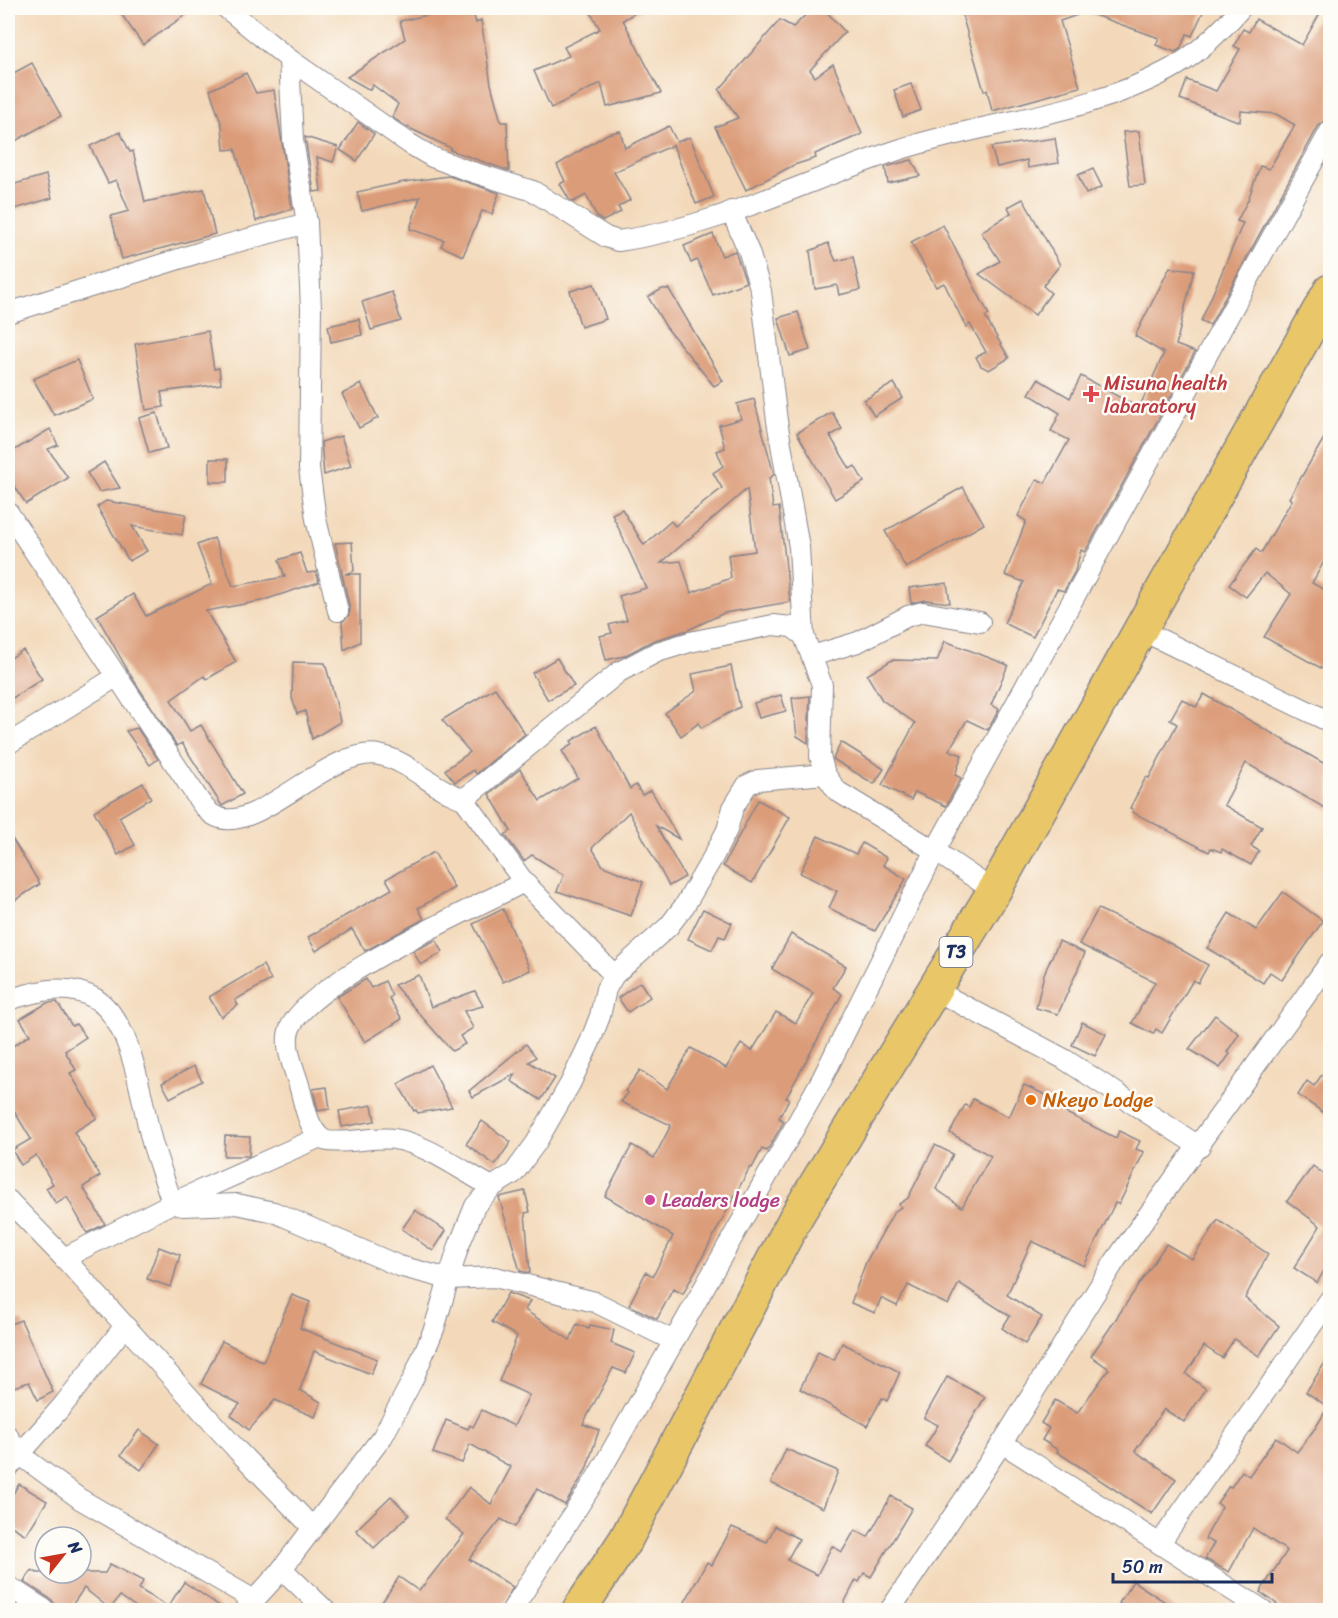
<svg xmlns="http://www.w3.org/2000/svg" width="1338" height="1618" font-family="Sriracha,sans-serif">
<rect width="100%" height="100%" fill="#fdfcf7"/>
<filter id="ink" filterUnits="userSpaceOnUse"><feTurbulence type="fractalNoise" baseFrequency=".0167" numOctaves="2"/><feDisplacementMap in="SourceGraphic" scale="12" xChannelSelector="R" yChannelSelector="G"/><feConvolveMatrix kernelMatrix="1 2 1 2 8 2 1 2 1" color-interpolation-filters="sRGB"/></filter>
<filter id="wash" filterUnits="userSpaceOnUse"><feTurbulence type="fractalNoise" baseFrequency=".008" numOctaves="4" result="noise"/><feDisplacementMap in="SourceGraphic" scale="24" xChannelSelector="R" yChannelSelector="G"/><feGaussianBlur stdDeviation="1.35" result="paint"/><feColorMatrix in="noise" values="0 0 0 0 0 0 0 0 0 0 0 0 0 0 0 0 0 1.4 0 .05"/><feComposite in="paint" operator="in"/></filter>
<g filter="url(#wash)">
<rect width="100%" height="100%" fill="#f3d9ba"/>
<g id="blocks">
<g fill="#db9c79" fill-rule="evenodd">
<polygon points="117,8 195,8 143,45"/>
<polygon points="459,8 472,8 476,23 481,20 491,84 501,122 507,122 509,171 450,150 451,148 407,127 392,117 398,104 373,85 370,90 347,77 405,39 400,21"/>
<polygon points="588,8 643,8 623,20 661,93 607,107 601,83 551,108 534,71 569,56 564,47 600,29"/>
<polygon points="813,8 823,8 845,32 810,70 815,77 833,64 862,134 815,154 816,158 794,165 746,190 715,127 738,118 719,90 780,20 793,27"/>
<polygon points="960,8 1194,8 1203,12 1192,36 1187,34 1180,49 1175,52 1156,45 1159,38 1086,12 1060,21 1080,87 992,111 987,90 984,91"/>
<polygon points="1323,8 1330,8 1330,119 1319,125 1210,325 1201,321 1243,223 1237,221 1248,200 1260,166 1269,169 1295,125 1276,114 1241,111 1240,122 1180,99 1187,80 1216,91 1240,49 1234,46 1243,29 1249,32 1256,19 1302,45"/>
<polygon points="32,63 61,116 8,145 8,76"/>
<polygon points="246,73 256,93 274,90 292,209 256,221 235,149 224,150 222,126 210,90"/>
<polygon points="911,84 921,110 903,117 894,90"/>
<polygon points="358,122 374,134 357,161 340,150"/>
<polygon points="669,126 677,142 690,137 714,197 696,204 673,145 614,172 630,200 618,207 621,212 603,221 597,217 586,195 573,202 569,199 560,184 565,181 557,165 607,134 620,131 625,148"/>
<polygon points="1139,131 1145,185 1130,186 1123,132"/>
<polygon points="120,132 130,152 133,151 145,202 204,189 215,234 122,259 111,216 129,211 116,180 108,183 90,146"/>
<polygon points="305,137 338,147 333,162 317,157 321,191 314,192"/>
<polygon points="1055,138 1059,163 1028,168 1027,160 997,167 991,147"/>
<polygon points="912,160 920,176 888,183 885,167"/>
<polygon points="1093,169 1102,187 1086,194 1078,175"/>
<polygon points="46,175 52,198 8,211 8,186"/>
<polygon points="449,176 499,193 492,214 482,211 463,256 441,246 444,240 410,229 420,197 362,211 357,192 404,182"/>
<polygon points="1023,199 1060,265 1043,286 1051,293 1035,315 979,274 1000,261 981,232 1011,213 1008,207"/>
<polygon points="943,225 989,315 985,317 1009,358 989,370 981,366 976,357 986,352 970,324 966,327 944,283 936,287 911,242"/>
<polygon points="713,234 722,256 735,251 746,282 713,295 697,260 691,263 684,246"/>
<polygon points="828,243 836,261 853,257 860,290 839,295 837,285 815,289 810,251"/>
<polygon points="1170,267 1176,270 1177,268 1194,270 1176,345 1195,352 1085,552 1081,550 1075,571 1064,591 1057,589 1033,637 1004,623 1024,582 1005,575 1026,521 1018,516 1037,479 1045,483 1069,440 1051,431 1060,413 1029,394 1038,379 1070,398 1081,376 1139,408 1164,353 1135,336"/>
<polygon points="594,284 606,319 581,327 570,291"/>
<polygon points="662,289 669,289 723,381 714,386 666,327 648,297"/>
<polygon points="392,292 401,321 371,330 362,302"/>
<polygon points="798,312 810,350 790,356 778,318"/>
<polygon points="359,319 362,335 331,342 328,326"/>
<polygon points="208,331 214,369 219,368 221,384 161,392 164,407 146,410 135,344"/>
<polygon points="77,360 93,399 54,415 33,379"/>
<polygon points="894,383 903,398 874,416 864,400"/>
<polygon points="361,384 378,418 359,428 342,394"/>
<path d="M754,399L774,475L769,478L773,508L779,507L790,602L724,613L688,630L652,641L624,656L606,660L600,636L612,633L609,625L627,620L619,596L646,588L612,514L622,509L644,545L671,521L675,526L722,488L713,473L723,466L717,451L725,448L719,425L741,419L737,404ZM747,489L755,551L728,555L731,578L691,593L681,561L661,563Z"/>
<polygon points="832,412 842,429 830,436 850,469 855,466 864,482 835,499 797,433"/>
<polygon points="157,413 167,448 149,453 139,418"/>
<polygon points="1330,428 1330,551 1312,583 1330,593 1330,673 1264,637 1291,594 1265,573 1246,597 1229,585 1256,549 1261,553 1292,500 1289,498"/>
<polygon points="50,429 58,445 48,449 68,478 26,504 8,476 8,454"/>
<polygon points="341,436 351,466 324,475 321,442"/>
<rect x="210" y="459" width="18" height="23"/>
<polygon points="104,462 120,488 99,492 87,473"/>
<polygon points="963,487 984,524 906,568 885,531"/>
<polygon points="106,501 186,514 182,535 132,526 147,551 129,561 97,507"/>
<polygon points="214,538 233,586 285,577 279,560 300,553 307,573 316,572 319,582 261,601 206,611 236,662 207,679 204,676 171,700 190,731 201,725 243,794 222,806 182,743 177,746 131,676 97,616 133,594 146,616 212,584 197,545"/>
<polygon points="352,542 354,571 345,574 360,574 360,642 344,650 342,622 349,615 350,609 335,543"/>
<polygon points="947,583 950,603 925,600 911,603 909,588"/>
<polygon points="945,641 1008,665 991,705 999,709 988,730 967,720 949,750 962,755 955,775 961,778 946,806 915,792 911,800 882,785 915,723 882,700 867,675 892,660 937,661"/>
<polygon points="23,650 42,679 8,701 8,660"/>
<polygon points="557,658 574,686 548,700 532,673"/>
<polygon points="293,662 325,663 336,702 340,722 312,739 305,711 297,714 292,698"/>
<polygon points="731,666 740,707 701,728 699,723 681,736 665,713 696,691 692,674"/>
<polygon points="495,688 525,734 476,774 474,770 455,782 445,770 470,752 442,720"/>
<polygon points="1204,694 1330,767 1330,811 1246,763 1224,805 1262,827 1251,846 1259,851 1251,865 1222,849 1221,852 1211,848 1209,852 1132,812 1133,809 1130,808 1146,777 1149,778 1177,724 1170,720 1182,699 1196,707"/>
<polygon points="781,695 786,711 759,718 754,703"/>
<polygon points="810,696 808,743 797,736 792,698"/>
<polygon points="596,726 630,789 636,785 642,795 651,790 679,839 656,826 685,877 669,886 629,812 592,848 603,866 643,882 631,916 557,891 564,875 532,855 524,861 505,835 511,831 489,794 520,769 540,801 578,778 562,751 573,744 571,741"/>
<polygon points="137,728 158,759 150,765 126,731"/>
<polygon points="841,742 884,769 874,784 833,759"/>
<polygon points="143,783 151,798 119,817 135,845 118,855 94,811"/>
<polygon points="758,800 790,817 752,883 723,866"/>
<polygon points="8,832 40,884 8,905"/>
<polygon points="818,836 856,854 862,843 887,858 883,865 906,879 875,931 829,908 837,891 800,873"/>
<polygon points="434,852 454,888 418,908 424,919 365,951 352,929 316,951 308,937 392,889 386,879"/>
<polygon points="1283,892 1323,921 1282,980 1270,972 1263,983 1207,948 1229,913 1256,930"/>
<polygon points="503,909 530,970 503,982 473,924"/>
<polygon points="703,909 732,923 725,938 719,936 712,950 688,939"/>
<polygon points="1098,909 1157,936 1208,965 1198,983 1193,980 1162,1033 1156,1029 1153,1034 1132,1023 1155,982 1079,944"/>
<polygon points="791,934 846,966 833,988 842,994 786,1098 789,1099 779,1118 784,1121 767,1151 762,1149 752,1168 750,1167 683,1294 673,1289 657,1319 629,1305 646,1272 653,1276 673,1236 605,1196 632,1145 654,1158 671,1125 621,1102 628,1093 625,1091 640,1070 667,1089 691,1048 726,1068 741,1044 752,1051 776,1012 796,1023 813,993 772,969"/>
<polygon points="436,940 443,952 421,965 413,951"/>
<polygon points="1059,941 1085,953 1058,1014 1036,1008 1044,974"/>
<polygon points="263,965 271,980 235,1000 238,1005 221,1017 209,997"/>
<polygon points="419,975 431,1007 475,991 483,1006 464,1011 473,1028 460,1036 465,1044 452,1051 394,985"/>
<polygon points="366,979 371,988 385,981 392,996 389,998 402,1019 365,1042 337,997"/>
<polygon points="640,982 650,997 628,1012 618,998"/>
<polygon points="57,1002 72,1026 76,1024 86,1037 65,1051 76,1070 70,1073 97,1118 74,1132 100,1176 83,1187 105,1224 87,1233 67,1197 56,1204 46,1188 53,1184 36,1155 21,1165 12,1150 31,1139 8,1101 8,1049 30,1035 20,1019 47,1003"/>
<polygon points="1215,1015 1239,1034 1227,1052 1230,1054 1220,1068 1189,1049"/>
<polygon points="1082,1022 1106,1034 1095,1056 1072,1045"/>
<polygon points="526,1044 536,1057 529,1062 555,1078 541,1100 511,1081 515,1074 473,1097 469,1091"/>
<polygon points="1330,1063 1330,1117 1298,1095 1307,1081 1314,1086"/>
<polygon points="430,1065 452,1107 418,1113 416,1110 414,1111 398,1084"/>
<polygon points="194,1066 202,1081 170,1098 162,1083"/>
<polygon points="1024,1085 1061,1102 1058,1109 1116,1138 1119,1131 1140,1141 1136,1149 1144,1152 1119,1204 1115,1203 1084,1266 1032,1241 1007,1295 1042,1317 1025,1344 1002,1328 1010,1316 959,1283 948,1305 908,1285 897,1306 881,1298 875,1313 851,1303 866,1262 894,1212 901,1207 899,1204 908,1198 935,1145 953,1154 936,1189 962,1207 991,1156 950,1133 965,1105 969,1107 973,1099 1009,1117"/>
<polygon points="327,1087 330,1109 318,1111 313,1089"/>
<polygon points="372,1105 375,1121 342,1127 339,1111"/>
<polygon points="482,1121 511,1142 495,1165 466,1144"/>
<polygon points="225,1136 250,1137 249,1156 224,1156"/>
<polygon points="1313,1166 1330,1179 1330,1260 1317,1283 1294,1268 1320,1226 1287,1201"/>
<polygon points="525,1191 530,1212 525,1213 530,1273 520,1271 499,1197"/>
<polygon points="415,1210 446,1231 433,1251 402,1229"/>
<polygon points="1218,1220 1268,1254 1245,1298 1279,1326 1259,1356 1234,1339 1222,1358 1204,1346 1186,1374 1206,1389 1184,1422 1164,1409 1135,1451 1176,1479 1152,1514 1057,1452 1058,1450 1042,1440 1049,1428 1041,1423 1055,1400 1077,1413 1109,1369 1091,1356 1166,1244 1192,1259"/>
<polygon points="159,1247 180,1255 171,1287 147,1279"/>
<polygon points="508,1293 530,1301 525,1310 570,1340 577,1324 589,1329 590,1325 614,1330 611,1343 635,1353 626,1373 613,1368 583,1424 599,1430 586,1470 565,1505 537,1489 515,1527 501,1519 469,1559 513,1587 500,1611 376,1611 399,1577 419,1591 464,1534 445,1519 469,1487 491,1504 511,1467 470,1444 462,1463 433,1453 446,1420 468,1429 470,1425 473,1427 482,1410 514,1426 529,1395 499,1381 517,1336 492,1322"/>
<polygon points="292,1295 310,1302 300,1328 377,1359 371,1374 314,1351 300,1390 321,1402 315,1417 275,1400 249,1430 231,1415 240,1404 201,1384 222,1341 263,1362"/>
<polygon points="21,1320 53,1392 38,1400 29,1382 8,1389 8,1325"/>
<polygon points="842,1343 900,1372 887,1401 882,1398 867,1426 800,1389 818,1352 834,1360"/>
<polygon points="1330,1355 1330,1611 1287,1611 1260,1592 1287,1551 1253,1528 1229,1572 1205,1559 1214,1543 1205,1539 1222,1507 1217,1503 1229,1486 1231,1487 1242,1471 1249,1476 1276,1437 1297,1452 1316,1427 1328,1407 1306,1392"/>
<polygon points="947,1377 985,1397 948,1461 925,1446 938,1425 924,1418"/>
<polygon points="139,1430 159,1444 141,1470 121,1455"/>
<polygon points="786,1449 838,1471 823,1508 771,1483"/>
<polygon points="19,1484 47,1501 26,1535 8,1524 8,1502"/>
<polygon points="391,1496 409,1515 374,1548 356,1530"/>
<polygon points="891,1496 912,1508 871,1577 864,1573 859,1582 856,1580 840,1611 680,1611 707,1562 712,1565 732,1527 767,1542 775,1526 799,1539 787,1560 817,1575 832,1546 842,1552 855,1530 868,1537"/>
<polygon points="110,1564 143,1581 139,1589 168,1607 184,1582 227,1611 142,1611 120,1596 110,1609 84,1588 68,1611 58,1611 52,1600 24,1582 32,1570 37,1573 105,1573"/>
<polygon points="1133,1581 1179,1611 1130,1611 1119,1603"/>
</g>
</g>
</g>
<g filter="url(#ink)">
<use href="#blocks" fill-opacity="0" stroke="#87848c" stroke-width="1.5"/>
<g fill="none" stroke-linecap="round" stroke-linejoin="round">
<defs>
<g id="street">
<path d="M226,8L289,59L410,144L432,157L466,170L533,191L606,237L618,241C714,228 804,181 895,151C985,121 1085,116 1169,70C1197,55 1221,31 1241,8"/>
<polyline points="289,59 293,140 307,223 311,308 309,468 316,519 338,611"/>
<polyline points="731,211 749,252 761,291 777,421 799,547 804,636"/>
<polyline points="8,313 204,251 307,223"/>
<path d="M8,512L189,785C197,796 205,814 220,818C260,831 331,746 379,755C410,761 434,790 464,799L619,672L657,652L690,642L773,625L792,627L804,636L822,685L820,756L825,774L837,791L935,851L994,891"/>
<polyline points="1141,630 1330,722"/>
<polyline points="812,656 858,642 908,616 923,612 980,622"/>
<polyline points="8,744 116,677"/>
<polyline points="464,799 524,882 614,975"/>
<polyline points="933,989 1064,1059 1200,1147"/>
<path d="M8,1000C37,991 68,982 96,999C134,1024 141,1102 152,1142C158,1163 166,1183 172,1203L320,1137"/>
<path d="M492,1187C464,1172 425,1143 394,1139C377,1136 332,1146 322,1139C307,1127 304,1102 299,1085C294,1068 283,1045 290,1028C311,980 473,909 524,882"/>
<polyline points="8,1200 64,1258 238,1451 313,1528"/>
<polyline points="64,1258 172,1203 183,1206 237,1204 274,1212 399,1266 449,1279 495,1277 595,1302 674,1341"/>
<polyline points="8,1436 19,1454 80,1499 254,1600"/>
<polyline points="1002,1443 1263,1610"/>
<polyline points="8,1468 64,1404 124,1327"/>
<polyline points="1160,1543 1330,1299"/>
<polyline points="282,1569 325,1610"/>
<polyline points="8,1586 45,1610"/>
<polyline points="245,1610 278,1574 383,1436 413,1379 434,1329 458,1248 475,1206 492,1187 514,1173 536,1143 570,1084 590,1042 600,1016 606,989 614,975 669,926 685,905 713,857 727,830 733,808 747,785 758,780 825,774"/>
<polyline points="512,1610 597,1477 822,1079 935,851 1330,131"/>
<polyline points="890,1610 1002,1443 1115,1261 1330,962"/>
</g>
<polyline id="highway" points="579,1610 626,1539 796,1217 994,891 1330,291"/>
</defs>
<use href="#street" stroke="#87848c" stroke-width="22"/>
<use href="#highway" stroke="#87848c" stroke-width="36"/>
<use href="#street" stroke="#fff" stroke-width="20"/>
<use href="#highway" stroke="#e9c769" stroke-width="33"/>
</g>
</g>
<path fill="#e0444e" stroke="#fdfcf7" stroke-width="2" d="M1088 385h6v6h6v6h-6v6h-6v-6h-6v-6h6z"/>
<circle fill="#e8710a" stroke="#fdfcf7" stroke-width="2" cx="1031" cy="1100" r="6"/>
<circle fill="#d1479c" stroke="#fdfcf7" stroke-width="2" cx="650" cy="1200" r="6"/>
<g text-anchor="middle" stroke-width="5" stroke-linejoin="round" paint-order="stroke">
<rect fill="#fdfcf7" stroke="#5f6c8c" stroke-width="1.5" x="939.5" y="937" width="33" height="30" rx="4.5"/>
<g font-size="18" font-weight="bold" fill="#1b2f5e">
<text x="956" y="958">T3</text>
</g>
<g font-size="20" fill="#be3a42" stroke="#fdfcf7" text-anchor="start">
<text x="1104" y="390">Misuna health<tspan x="1104" dy="23">labaratory</tspan></text>
</g>
<g font-size="20" fill="#c56008" stroke="#fdfcf7" text-anchor="start">
<text x="1043" y="1107">Nkeyo Lodge</text>
</g>
<g font-size="20" fill="#b23c85" stroke="#fdfcf7" text-anchor="start">
<text x="662" y="1207">Leaders lodge</text>
</g>
</g>
<rect width="1338" height="1618" fill="none" stroke="#fdfcf7" stroke-width="30"/>
<g transform="translate(63 1555) rotate(59)"><circle r="28" fill="#fdfcf7" stroke="#a3aaba" stroke-width="1.5"/>
<path d="M0-4.5L10 22L0 15L-10 22Z" fill="#c8321e"/>
<text y="-9" font-size="16" font-weight="bold" text-anchor="middle" fill="#1b2f5e">N</text>
</g>
<path d="M1113 1573v9h159v-9" fill="none" stroke="#1b2f5e" stroke-width="3"/>
<text x="1122" y="1573" font-size="18" fill="#1b2f5e" stroke="#fdfcf7" stroke-width="4.5" paint-order="stroke">50 m</text>
</svg>
